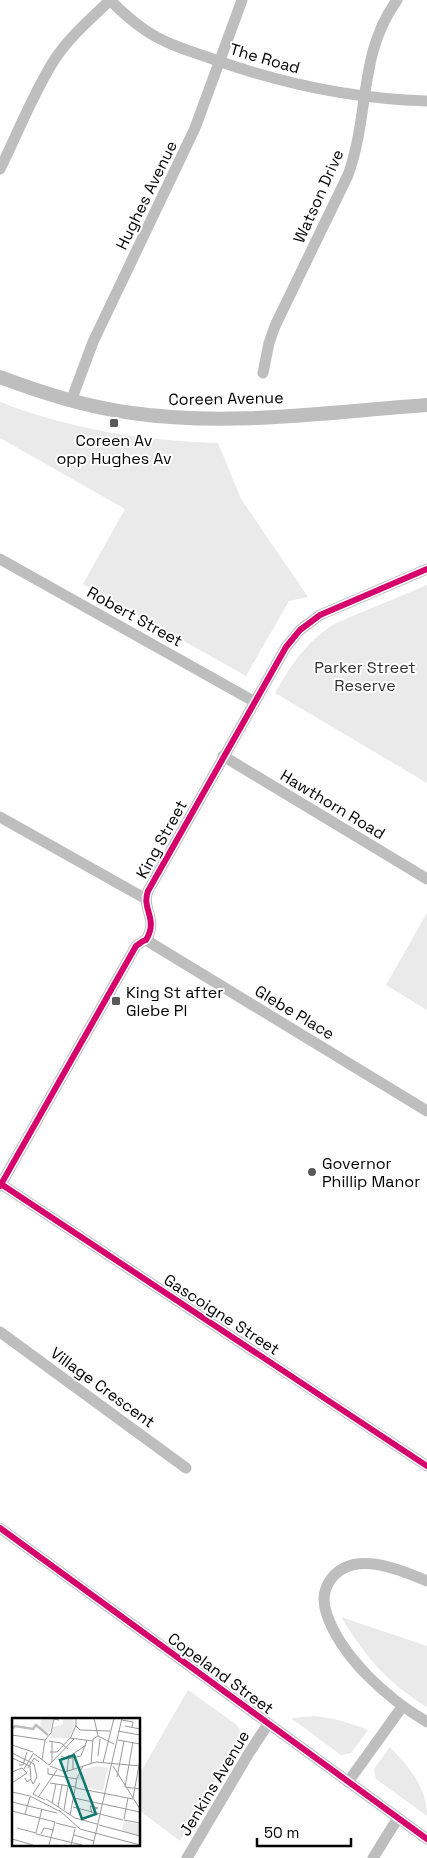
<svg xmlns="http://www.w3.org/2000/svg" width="427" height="1858" font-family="'Space Grotesk',sans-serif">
<rect width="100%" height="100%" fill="#fff"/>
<g fill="#eaeaea">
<path d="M0,402C70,429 143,441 218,443L241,499L308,597L289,601L246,676L83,584L125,509L0,438Z"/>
<path d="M427,585V783L275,693C293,663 305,642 336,623Z"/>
<polygon points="427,913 427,1010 386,985"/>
<path d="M341,1617L427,1646V1707C387,1683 366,1657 341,1617Z"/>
<polygon points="188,1690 237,1725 241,1733 241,1737 180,1841 139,1810 139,1775"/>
<path d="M315,1716C334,1718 351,1723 368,1730L351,1753L341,1755L291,1718Z"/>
<path d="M390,1747C409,1767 427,1788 427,1816L376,1779L374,1769Z"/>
</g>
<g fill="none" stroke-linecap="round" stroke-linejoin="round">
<g stroke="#bebebe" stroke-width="11">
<path d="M110,0C121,11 132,21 145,30C164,43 186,50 207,57C278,83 352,99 427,101"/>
<path d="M0,169C18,133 33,93 55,59C70,36 91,19 110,0"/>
<path d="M263,373L269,343L275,326L348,175C370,114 358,54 397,0"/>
<polyline points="71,401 93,342 195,128 242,0"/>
<polyline points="0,559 255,702"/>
<polyline points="223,756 427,879"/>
<polyline points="0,817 146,899"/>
<polyline points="146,940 427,1111"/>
<polyline points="1,1184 427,1466"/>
<path d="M0,1186L136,946L143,941L146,940C159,918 141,910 148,891L286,647L300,630L320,615L427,569"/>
<polyline points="0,1332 186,1468"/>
<polyline points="0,1528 427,1839"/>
<path d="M427,1581C399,1569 350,1548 329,1582C323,1592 323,1604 327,1615C342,1658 388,1699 427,1722"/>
<polyline points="348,1782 402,1707"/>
<polyline points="187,1858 249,1753 268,1724"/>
<polyline points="373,1858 398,1818"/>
</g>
<path stroke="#bebebe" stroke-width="14" d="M0,377C43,393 86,407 132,413C230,427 329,412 427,405"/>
<defs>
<g id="cycleway">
<polyline points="1,1184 427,1466"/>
<path d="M0,1186L136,946L143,941L146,940C159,918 141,910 148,891L286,647L300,630L320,615L427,569"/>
<polyline points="0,1528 427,1839"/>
</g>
</defs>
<use href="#cycleway" stroke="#fff" stroke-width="9"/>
<use href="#cycleway" stroke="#d6006c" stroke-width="6"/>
</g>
<g fill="#595959" stroke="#fff" stroke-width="2">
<rect x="109" y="418" width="10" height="10" rx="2.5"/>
<rect x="111" y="996" width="10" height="10" rx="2.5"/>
<circle cx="312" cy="1172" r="5"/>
</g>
<g text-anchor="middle" stroke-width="4" stroke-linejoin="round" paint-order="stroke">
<g font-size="16" fill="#000" stroke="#fff">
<text transform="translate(265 58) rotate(16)" y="6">The Road</text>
<text transform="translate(146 195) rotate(-64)" y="6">Hughes Avenue</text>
<text transform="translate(318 196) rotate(-66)" y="6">Watson Drive</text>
<text transform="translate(226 398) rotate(-1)" y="6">Coreen Avenue</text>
<text transform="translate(135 616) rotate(29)" y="6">Robert Street</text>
<text transform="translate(333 804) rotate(31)" y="6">Hawthorn Road</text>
<text transform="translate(161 839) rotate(-61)" y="6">King Street</text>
<text transform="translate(295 1012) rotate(31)" y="6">Glebe Place</text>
<text transform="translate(222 1314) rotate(33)" y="6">Gascoigne Street</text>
<text transform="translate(103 1387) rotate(36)" y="6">Village Crescent</text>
<text transform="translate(221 1673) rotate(36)" y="6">Copeland Street</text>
<text transform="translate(214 1783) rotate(-59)" y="6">Jenkins Avenue</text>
</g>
<g font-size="16" fill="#000" stroke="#fff" text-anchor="start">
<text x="114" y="446" text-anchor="middle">Coreen Av<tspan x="114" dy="18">opp Hughes Av</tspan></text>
<text x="126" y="998">King St after<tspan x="126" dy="18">Glebe Pl</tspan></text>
<text x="322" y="1169">Governor<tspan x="322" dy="18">Phillip Manor</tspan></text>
</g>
<g font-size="16" fill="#2f2f2f" stroke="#fff">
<text x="365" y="673">Parker Street<tspan x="365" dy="18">Reserve</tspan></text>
</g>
</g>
<g transform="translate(12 1718)">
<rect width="128" height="128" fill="#fff"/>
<path d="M29,0H42L37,15L28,9ZM46,0H61L63,6L58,20H38L41,9L51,6V2ZM85,48L96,50L91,73L72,69L73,62L65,61L72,51ZM112,103L127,106V118L110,113Z" fill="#eaeaea"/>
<path fill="none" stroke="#bcbcbc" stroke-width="2.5" d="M0,11L3,8L21,11L24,7L36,17"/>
<path fill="none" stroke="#999" stroke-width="1" d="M64,0V8L68,12L98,13M82,0L86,18M110,2L121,4L120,9M113,8L128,11M106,13L128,17M0,17L33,22L30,42M86,18L102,26M58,20L81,23M33,22L39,15L42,1L47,2M106,22L128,26M37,23L49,25L56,31M121,24L113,69L128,71M0,27L21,34M38,34H45L59,19L64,7M0,35L22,46L25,59L21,66L19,62M21,35L37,47M49,38L55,41L69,38L75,22M86,38L88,21M0,40L18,48L19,61L15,64L13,60M40,44V24M91,45L102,0M79,46L81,21L86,18M7,47H11L15,34M37,47L63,20M38,48L53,54L84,44L128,48M101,48L128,91M16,50L22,40L27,44M36,50V56L65,61M12,51L21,36M61,51V36L74,27M0,54L10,50L15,55L0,65M55,54L57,37M105,59L112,23M28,65L21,76L33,82M38,65L64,69M64,70L121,81M0,74L18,78M18,78L49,94M27,78L45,52M62,80L90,86M121,80L128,42M34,81L63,100L85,106M0,84L45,95M40,85L44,66M91,86L128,94M46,89L50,67M61,89L111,102M47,92L68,111L128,127M52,92L56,68M0,93L43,104M80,95L78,88L86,90L81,92M13,96L18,79M58,97L65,60L71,48M112,101L116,80M112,102L128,105M44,105L64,110M87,107L128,118M5,110L24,115M24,115L30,91M24,116L70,127M29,116L32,110L42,112M62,117L82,123M0,121L21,127M37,127L43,104M59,127L63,111M81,127L110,0"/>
<path fill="#0f766e" fill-opacity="0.15" stroke="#0f766e" stroke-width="2.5" d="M62,37L84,96L70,101L48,42Z"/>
<rect width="128" height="128" fill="none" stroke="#000" stroke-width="2.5"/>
</g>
<path d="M257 1838v8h94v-8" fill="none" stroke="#000000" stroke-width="2.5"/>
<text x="264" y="1838" font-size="15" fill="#000000" stroke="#ffffff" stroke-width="4" paint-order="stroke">50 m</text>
</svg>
